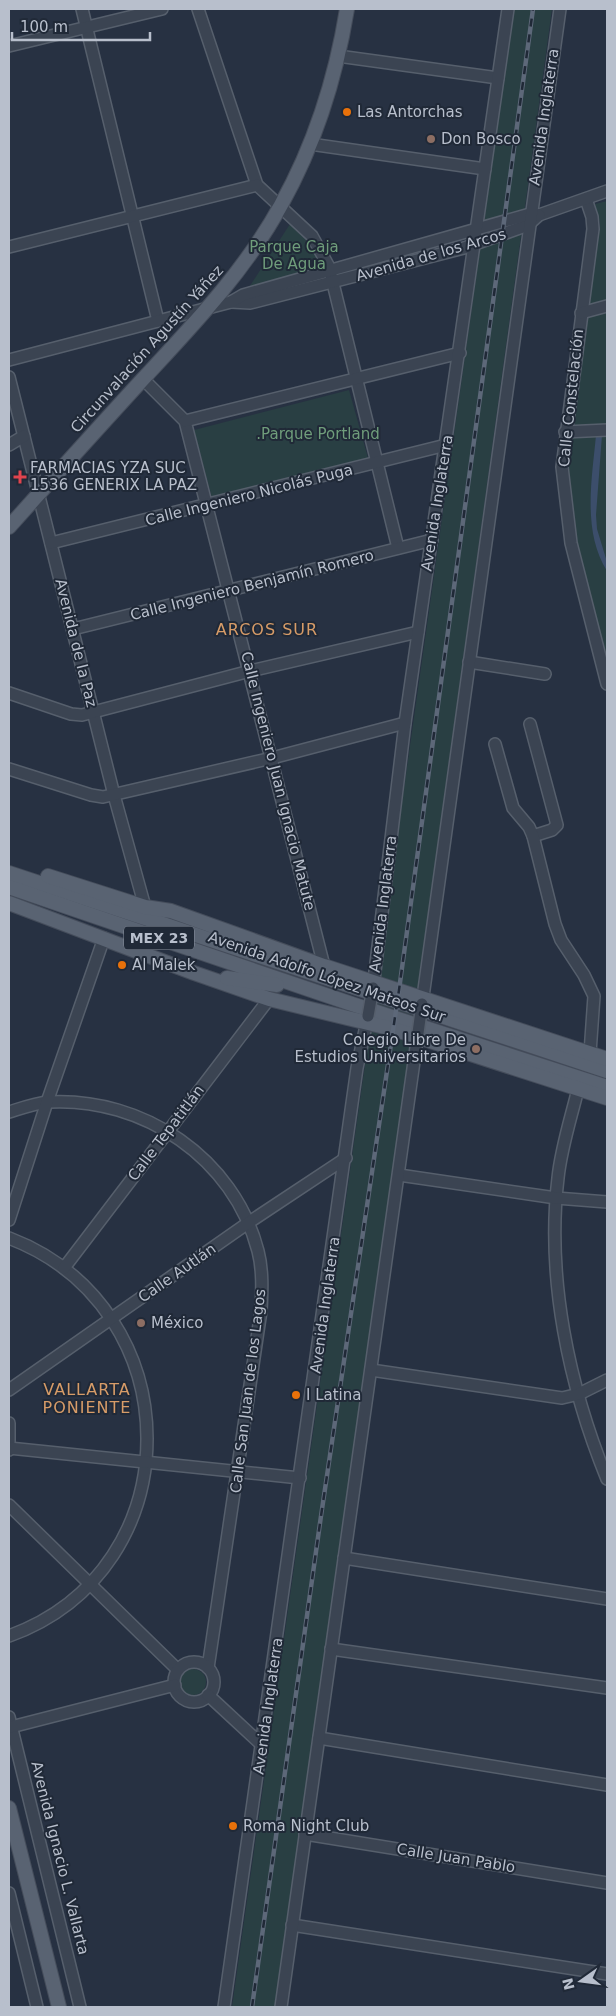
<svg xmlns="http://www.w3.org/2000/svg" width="616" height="2016" font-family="'DejaVu Sans',sans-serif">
<rect width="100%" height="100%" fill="#273142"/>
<g fill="#293f43">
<path d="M514,9H552C461,675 370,1341 275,2007H232Z"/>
<polygon points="607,201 607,661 574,534 567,467 600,223 595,204"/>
<polygon points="290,224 318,252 328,269 246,292"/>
<polygon points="349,390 368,458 212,498 194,430"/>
<circle cx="193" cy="1682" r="13"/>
</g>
<path fill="#3c4e6b" d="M596,435H602L596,515L597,529L607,562V571C582,531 592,479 596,435Z"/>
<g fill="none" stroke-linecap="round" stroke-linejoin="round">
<defs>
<g id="minor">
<polyline points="82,9 158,321"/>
<polyline points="198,9 257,185 312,236 329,267 398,548"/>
<polyline points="9,46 162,9"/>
<polyline points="338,56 498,78"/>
<polyline points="310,144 485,169"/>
<polyline points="586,199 592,217 593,229 562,467 571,543 607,684"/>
<polyline points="9,247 257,185"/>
<polyline points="231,302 250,303 464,248 528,225 539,215 607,191"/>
<polyline points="581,313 607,306"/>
<polyline points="9,360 231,302 243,295 530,214 539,215"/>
<polyline points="9,377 114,795 145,907"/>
<polyline points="143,379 185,421 324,966"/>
<polyline points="185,421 460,353"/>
<polyline points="565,432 607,430"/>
<polyline points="9,445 24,436"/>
<polyline points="51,543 446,445"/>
<polyline points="73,629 432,540"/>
<polyline points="469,662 545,674"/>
<polyline points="9,693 71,714 82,715 250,671 418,632"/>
<polyline points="530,724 557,825 552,830 533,836"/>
<polyline points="495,744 513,808 529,827 533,836 555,924 561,940 584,975 594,996 590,1053"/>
<polyline points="9,769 91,795 103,797 272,758 405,723"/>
<polyline points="373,988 405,723 508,9"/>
<polyline points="422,1004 560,9"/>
<path d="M578,1089C571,1118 561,1148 558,1178C546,1278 569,1386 607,1479"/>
<path d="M9,1112C22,1108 36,1103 49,1102C143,1097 234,1158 258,1251C263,1270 262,1291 261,1311L208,1668"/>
<polyline points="399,1175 556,1198 607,1202"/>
<polyline points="9,1220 47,1102 104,938"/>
<path d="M9,1238C192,1308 194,1569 9,1636"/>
<polyline points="64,1268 269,999"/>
<polyline points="371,1370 562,1398 579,1394 607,1380"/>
<polyline points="9,1390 248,1223 346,1158"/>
<polyline points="9,1423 9,1450"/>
<polyline points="9,1448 300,1478"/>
<polyline points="9,1505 178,1670"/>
<polyline points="344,1558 607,1599"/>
<polyline points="331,1649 607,1688"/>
<circle cx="194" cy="1682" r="20"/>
<polyline points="208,1695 262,1745"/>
<polyline points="9,1717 80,2007"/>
<polyline points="11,1727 175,1685"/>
<polyline points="319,1738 607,1785"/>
<polyline points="305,1834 607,1883"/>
<polyline points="9,1893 37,2007"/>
<polyline points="292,1925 607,1974"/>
<polyline points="224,2007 357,1068 368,1016"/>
<polyline points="281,2007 418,1033"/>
</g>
<g id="major">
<path d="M9,527C53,478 98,428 143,379C194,324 245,271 281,205C315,144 336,77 347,9"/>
<polyline points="9,873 607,1071"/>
<polyline points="48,876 145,907 171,911 324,966 607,1059"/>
<polyline points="9,887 352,1004 607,1087"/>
<polyline points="9,903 194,973 269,999 393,1029 607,1098"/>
<polyline points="227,978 277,985"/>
<polyline points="9,1808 59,2007"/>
</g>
</defs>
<use href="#minor" stroke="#565f6c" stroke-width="14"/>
<use href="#major" stroke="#454d5b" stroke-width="16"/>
<use href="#minor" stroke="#3b4452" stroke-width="11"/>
<use href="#major" stroke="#596372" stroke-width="14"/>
<defs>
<polyline id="rail" points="252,2007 321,1516 399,990 533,9"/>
</defs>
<use href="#rail" stroke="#5d6879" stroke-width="4.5"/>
<use href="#rail" stroke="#202937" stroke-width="2.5" stroke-dasharray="8" stroke-linecap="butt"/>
<defs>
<g id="minor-bridge">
<polyline points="368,1016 373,988"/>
<polyline points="418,1033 422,1004"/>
</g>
</defs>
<use href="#minor-bridge" stroke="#565f6c" stroke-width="14" stroke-linecap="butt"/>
<use href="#minor-bridge" stroke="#3b4452" stroke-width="11"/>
</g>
<g fill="#e8710a" stroke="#202937" stroke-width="2">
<circle cx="347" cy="112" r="5"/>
<circle cx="122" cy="965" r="5"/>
<circle cx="296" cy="1395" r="5"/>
<circle cx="233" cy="1826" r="5"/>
</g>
<g fill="#8d6e63" stroke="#202937" stroke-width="2">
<circle cx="431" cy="139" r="5"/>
<circle cx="476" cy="1049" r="5"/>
<circle cx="141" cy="1323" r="5"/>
</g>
<path fill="#e0444e" stroke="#202937" stroke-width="2" d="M17.5 469.5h5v5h5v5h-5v5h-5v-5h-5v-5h5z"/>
<g text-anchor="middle" stroke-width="4" stroke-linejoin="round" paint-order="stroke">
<rect fill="#202937" stroke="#8a929f" stroke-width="1" x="124" y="926.5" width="70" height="23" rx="4"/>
<g font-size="14" font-weight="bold" fill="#b8bfcc">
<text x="159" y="943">MEX 23</text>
</g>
<g font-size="15" fill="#b8bfcc" stroke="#202937" text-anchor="start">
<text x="357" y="117">Las Antorchas</text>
<text x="441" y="144">Don Bosco</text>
<text x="30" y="473">FARMACIAS YZA SUC<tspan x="30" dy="17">1536 GENERIX LA PAZ</tspan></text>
<text x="132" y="970">Al Malek</text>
<text x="466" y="1045" text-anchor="end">Colegio Libre De<tspan x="466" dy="17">Estudios Universitarios</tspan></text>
<text x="151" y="1328">México</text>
<text x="306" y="1400">I Latina</text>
<text x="243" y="1831">Roma Night Club</text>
</g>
<g font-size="15" fill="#b8bfcc" stroke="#202937">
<text transform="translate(544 117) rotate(-82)" y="5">Avenida Inglaterra</text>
<text transform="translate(431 255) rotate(-16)" y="5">Avenida de los Arcos</text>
<text transform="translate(147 349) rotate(-48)" y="5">Circunvalación Agustín Yáñez</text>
<text transform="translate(571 398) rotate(-84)" y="5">Calle Constelación</text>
<text transform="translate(249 495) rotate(-14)" y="5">Calle Ingeniero Nicolás Puga</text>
<text transform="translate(437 503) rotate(-81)" y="5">Avenida Inglaterra</text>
<text transform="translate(252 585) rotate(-14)" y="5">Calle Ingeniero Benjamín Romero</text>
<text transform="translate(76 643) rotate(76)" y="5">Avenida de la Paz</text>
<text transform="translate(278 781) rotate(76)" y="5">Calle Ingeniero Juan Ignacio Matute</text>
<text transform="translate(383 904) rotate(-83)" y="5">Avenida Inglaterra</text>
<text transform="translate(327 977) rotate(19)" y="5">Avenida Adolfo López Mateos Sur</text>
<text transform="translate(166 1133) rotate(-53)" y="5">Calle Tepatitlán</text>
<text transform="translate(177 1273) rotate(-35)" y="5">Calle Autlán</text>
<text transform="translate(325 1305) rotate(-82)" y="5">Avenida Inglaterra</text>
<text transform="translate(248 1391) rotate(-83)" y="5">Calle San Juan de los Lagos</text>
<text transform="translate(268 1706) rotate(-82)" y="5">Avenida Inglaterra</text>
<text transform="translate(60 1858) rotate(76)" y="5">Avenida Ignacio L. Vallarta</text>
<text transform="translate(456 1858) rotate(9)" y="5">Calle Juan Pablo</text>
</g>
<g font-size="15" fill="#6f9d7b" stroke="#202937">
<text x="294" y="252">Parque Caja<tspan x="294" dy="17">De Agua</tspan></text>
<text x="318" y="439">.Parque Portland</text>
</g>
<g font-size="16" letter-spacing="1" fill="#d79c68" stroke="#202937">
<text x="267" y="635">ARCOS SUR</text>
<text x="87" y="1395">VALLARTA<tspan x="87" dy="18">PONIENTE</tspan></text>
</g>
</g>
<rect width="616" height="2016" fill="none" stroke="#b8bfcc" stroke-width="20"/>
<g transform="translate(581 1981) rotate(256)" stroke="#202937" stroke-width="4" paint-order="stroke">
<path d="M0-4L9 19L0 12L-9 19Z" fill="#b8bfcc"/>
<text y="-8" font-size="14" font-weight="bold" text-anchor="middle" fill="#b8bfcc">N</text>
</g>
<path d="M12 32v8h138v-8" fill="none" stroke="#b8bfcc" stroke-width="2.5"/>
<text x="20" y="32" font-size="15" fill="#b8bfcc" stroke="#202937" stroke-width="4" paint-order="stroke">100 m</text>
</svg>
